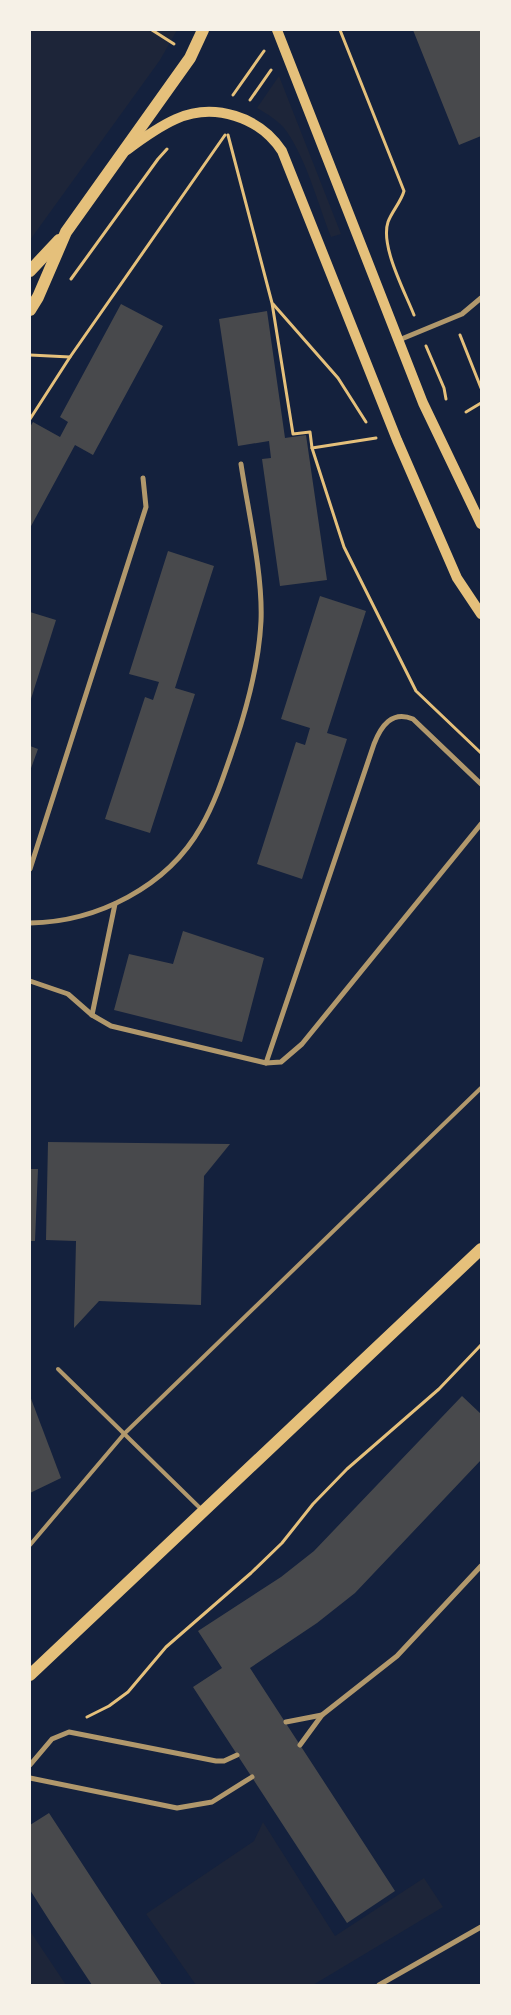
<svg xmlns="http://www.w3.org/2000/svg" width="511" height="2015" font-family="'Noto Sans',sans-serif">
<rect width="100%" height="100%" fill="#14213d"/>
<g fill="#1d2539">
<polygon points="30,30 177,30 160,60 30,240"/>
<path d="M279,76L341,234L331,237C318,204 307,161 287,132C280,121 267,114 257,108Z"/>
<polygon points="263,1822 335,1936 424,1878 443,1907 313,1985 196,1985 146,1914 254,1841"/>
<polygon points="30,1931 66,1985 30,1985"/>
</g>
<g fill="#48494c">
<polygon points="413,30 481,30 481,136 459,145"/>
<polygon points="121,304 163,326 93,455 75,445 30,528 30,427 33,422 60,437 68,422 60,417"/>
<polygon points="267,311 285,438 306,435 327,580 280,586 262,459 271,458 269,441 238,446 219,319"/>
<polygon points="168,551 214,566 175,688 195,694 150,833 105,819 145,697 153,700 159,682 129,674"/>
<polygon points="320,596 366,611 327,733 347,739 302,879 257,864 296,742 305,745 310,728 281,719"/>
<polygon points="30,612 56,620 30,702"/>
<polygon points="30,746 38,749 30,771"/>
<polygon points="183,931 264,958 242,1042 114,1010 129,954 173,964"/>
<polygon points="48,1142 230,1144 204,1176 201,1305 99,1301 74,1328 76,1241 46,1240"/>
<polygon points="30,1169 38,1169 35,1241 30,1241"/>
<polygon points="30,1396 61,1478 30,1493"/>
<polygon points="462,1396 481,1414 481,1460 355,1593 317,1623 250,1668 395,1891 347,1923 193,1687 222,1668 198,1631 281,1577 314,1551"/>
<polygon points="49,1813 100,1891 162,1985 92,1985 51,1923 30,1890 30,1825"/>
</g>
<g fill="none" stroke-linecap="round" stroke-linejoin="round">
<g stroke="#e5c07b" stroke-width="3">
<polyline points="152,30 174,44"/>
<path d="M340,30L404,191C401,202 392,211 388,222C380,246 405,292 414,315"/>
<polyline points="233,95 264,51"/>
<polyline points="250,100 271,70"/>
<polyline points="228,135 272,303 293,434 310,432 312,448 344,547 416,691 481,753"/>
<polyline points="71,279 158,159 167,149"/>
<polyline points="273,304 338,378 366,422"/>
<polyline points="460,335 481,388"/>
<polyline points="426,346 444,388 446,399"/>
<polyline points="30,355 70,357"/>
<polyline points="466,412 481,403"/>
<polyline points="30,419 70,357 225,135"/>
<polyline points="312,448 376,438"/>
<polyline points="87,1717 109,1706 128,1692 166,1647 251,1573 282,1543 313,1504 347,1469 439,1389 481,1345"/>
</g>
<g stroke="#b1986c" stroke-width="4">
<polyline points="58,1369 202,1510"/>
<polyline points="30,1545 124,1434 481,1088"/>
</g>
<g stroke="#b1986c" stroke-width="5">
<polyline points="399,340 462,314 481,298"/>
<polyline points="30,869 146,507 143,478"/>
<path d="M30,923C97,922 167,887 201,827C216,801 225,772 235,743C248,704 259,663 261,621C263,574 248,511 241,464"/>
<polyline points="30,981 68,994 92,1015 111,1026 266,1063 281,1062 302,1044 481,824"/>
<polyline points="92,1015 115,904"/>
<path d="M266,1063L374,744C381,726 392,710 413,719L481,784"/>
<polyline points="286,1722 322,1715"/>
<polyline points="300,1745 322,1715 397,1656 481,1566"/>
<polyline points="30,1765 52,1739 69,1732 216,1761 224,1761 237,1755"/>
<polyline points="30,1778 177,1808 212,1802 252,1777"/>
<polyline points="379,1985 481,1927"/>
</g>
<g stroke="#e5c07b" stroke-width="10">
<polyline points="277,30 423,403 481,524"/>
<path d="M127,150C143,138 158,127 176,119C214,102 260,117 282,151L397,440L457,578L481,614"/>
</g>
<g stroke="#e5c07b" stroke-width="12">
<polyline points="30,271 59,240"/>
<polyline points="30,310 38,297 66,232 190,58 203,30"/>
<polyline points="30,1675 481,1249"/>
</g>
</g>
<rect width="511" height="2015" fill="none" stroke="#f6f1e7" stroke-width="62"/>
</svg>
